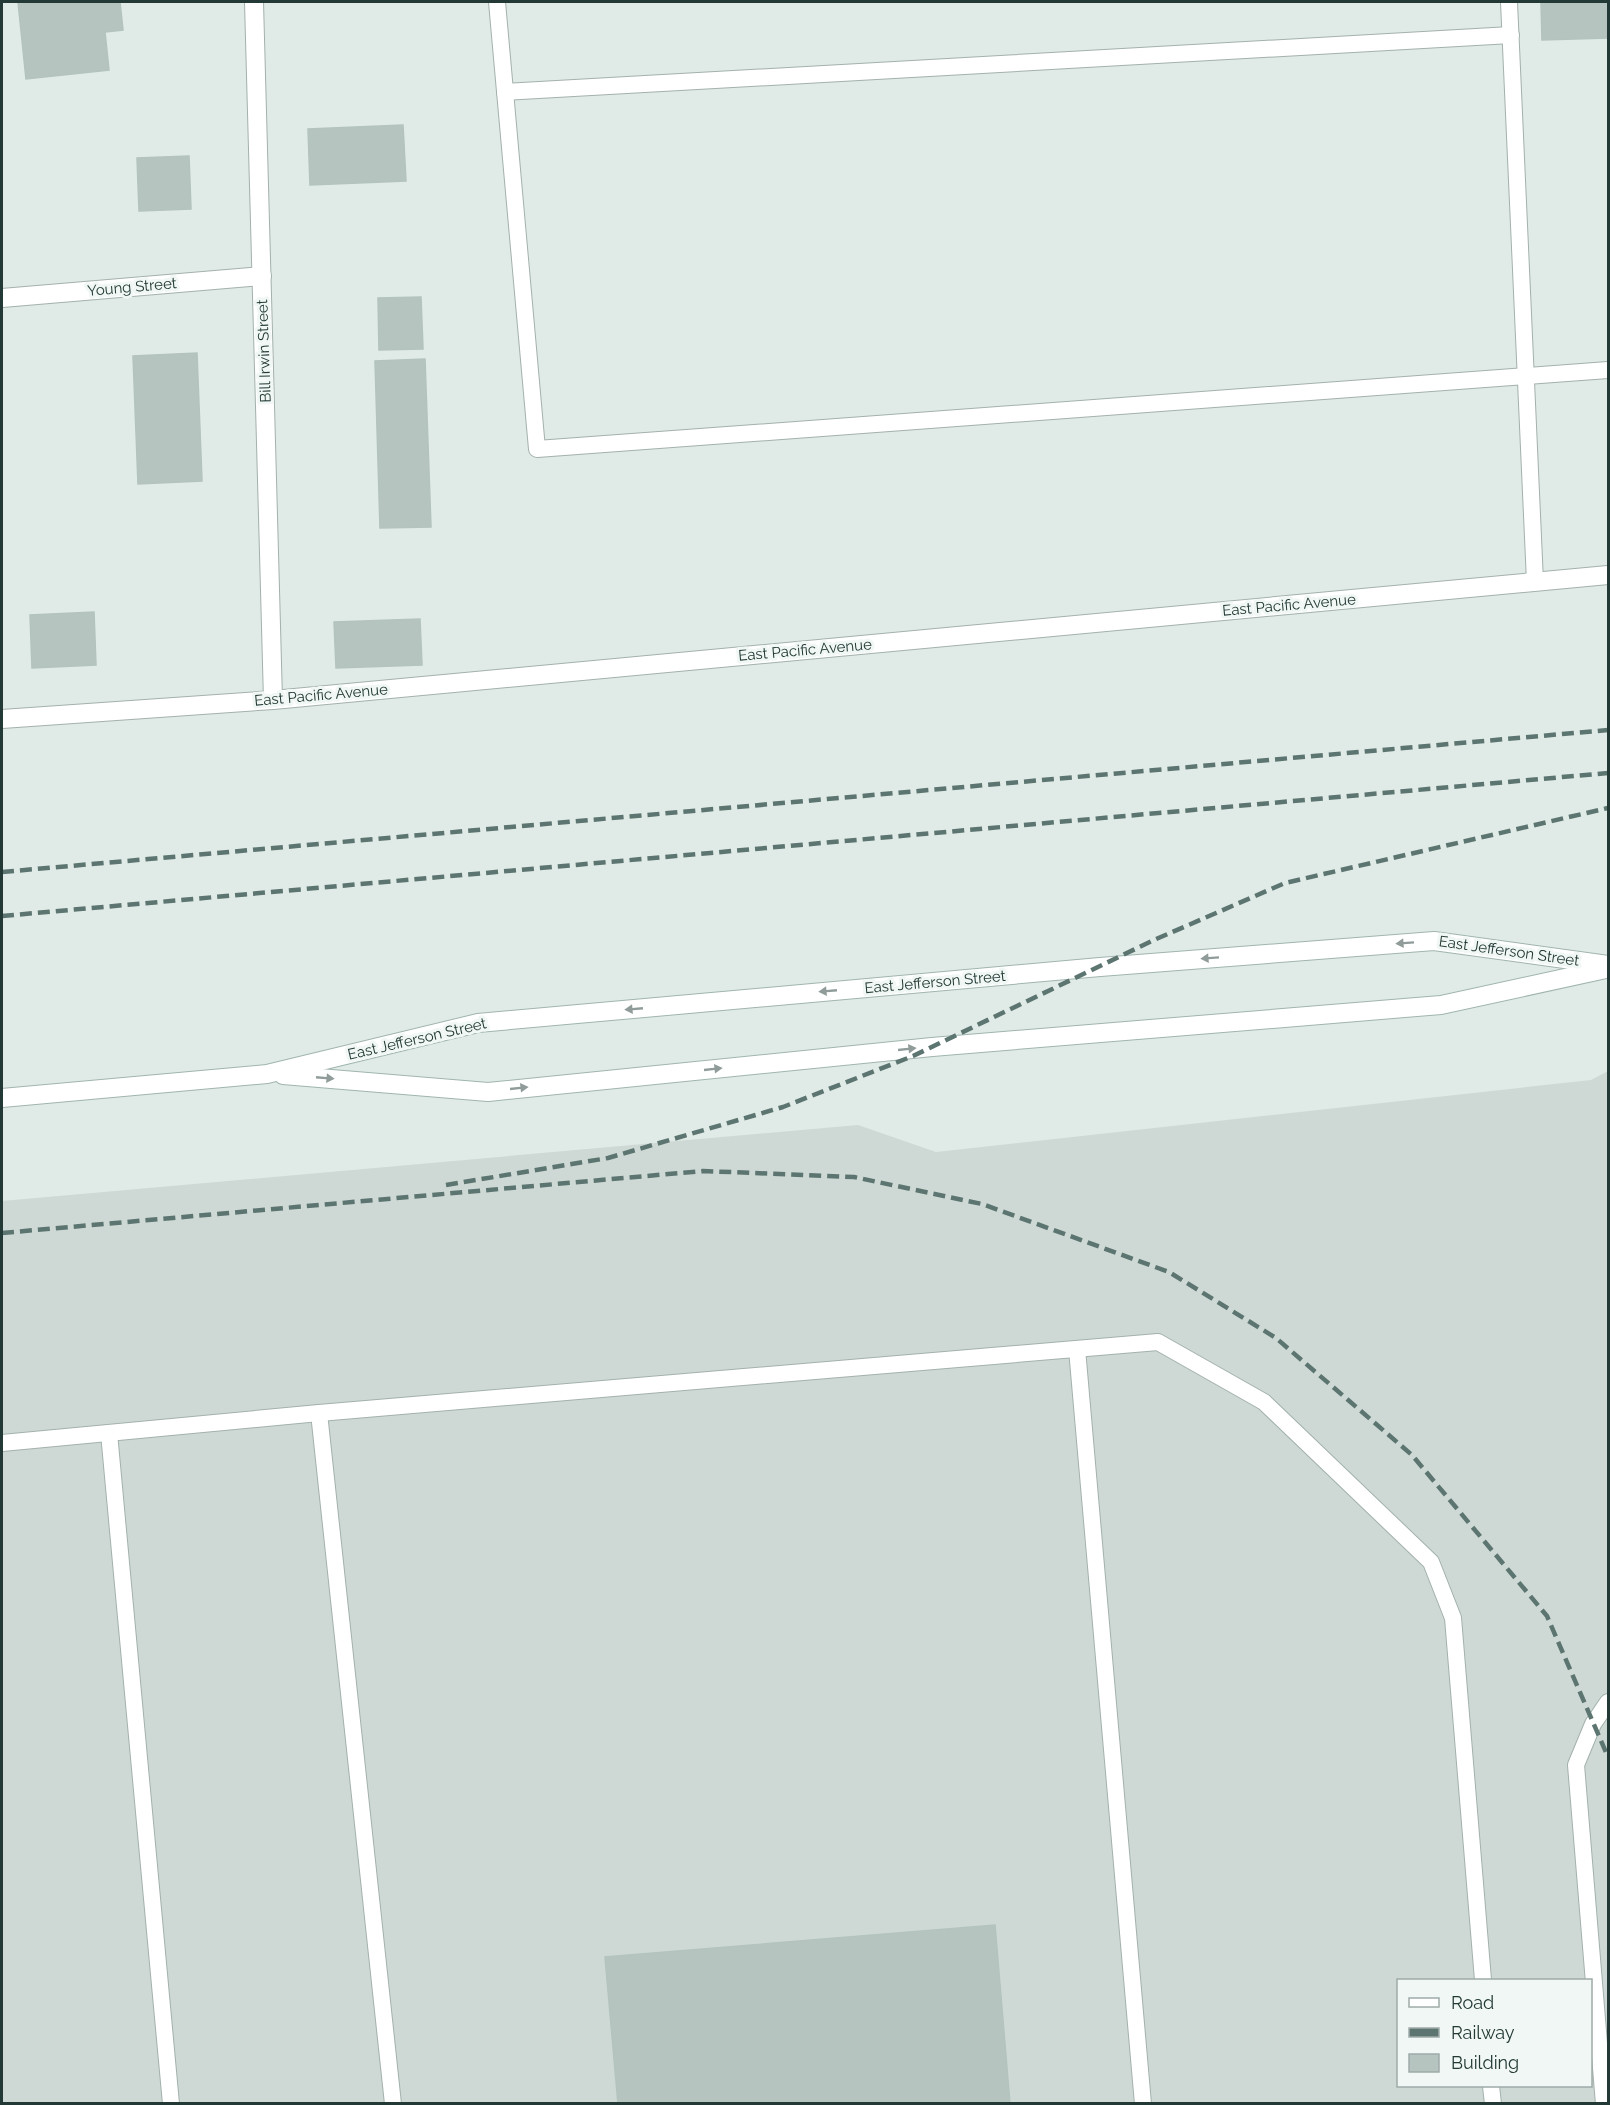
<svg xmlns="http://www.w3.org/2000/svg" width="1610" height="2105" font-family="Raleway,sans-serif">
<rect width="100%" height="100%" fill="#e0eae6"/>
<path fill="#ced9d5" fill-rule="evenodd" d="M1608,1071V2103L2,2104V1201L858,1125L936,1152L1591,1080ZM1398,1980H1590V2086H1398Z"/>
<g fill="#b6c4c0" stroke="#b3c3be" stroke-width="1.5">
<polygon points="18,2 120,2 123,30 105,32 109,70 26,79"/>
<polygon points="1541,2 1608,2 1608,38 1542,40"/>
<polygon points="403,125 406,181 310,185 308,129"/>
<polygon points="189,156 191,209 139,211 137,158"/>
<polygon points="421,297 423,349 379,350 378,298"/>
<polygon points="197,353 202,481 138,484 133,356"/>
<polygon points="425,359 431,527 380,528 375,361"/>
<polygon points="94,612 96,665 32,668 30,615"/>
<polygon points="420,619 422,665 336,668 334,622"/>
<polygon points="995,1925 1010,2104 618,2104 605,1957"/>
</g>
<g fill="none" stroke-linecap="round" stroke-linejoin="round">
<defs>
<g id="lane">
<polyline points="497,2 537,449 1608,370"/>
<polyline points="1509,2 1535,582"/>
<polyline points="505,92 1511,35"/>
<polyline points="1077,1349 1143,2104"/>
<polyline points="319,1413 393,2104"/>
<polyline points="109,1433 171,2104"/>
<polyline points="2,1443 319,1413 1158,1342 1264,1402 1431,1562 1453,1618 1483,1980"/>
<polyline points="1491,2086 1493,2104"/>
<polyline points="1604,2104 1576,1765 1593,1724 1608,1702"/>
</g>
<g id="street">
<polyline points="254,2 273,700"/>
<polyline points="2,298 262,276"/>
<polyline points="2,719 273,700 1608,575"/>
</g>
<g id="secondary">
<polyline points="283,1075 488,1092 932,1047 1441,1005 1606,969"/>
<polyline points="2,1098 267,1074 478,1023 1100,967 1434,941 1608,965"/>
</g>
</defs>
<use href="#lane" stroke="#a3b1ad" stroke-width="18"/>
<use href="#street" stroke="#a3b1ad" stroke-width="20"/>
<use href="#secondary" stroke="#a0b5af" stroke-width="20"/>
<use href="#lane" stroke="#fff" stroke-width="16"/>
<use href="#street" stroke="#fff" stroke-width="18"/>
<use href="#secondary" stroke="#fff" stroke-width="18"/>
<g stroke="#5c7570" stroke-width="4.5" stroke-dasharray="12 6" stroke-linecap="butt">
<polyline points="2,872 1608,730"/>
<polyline points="2,916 1608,773"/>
<polyline points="446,1185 608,1158 783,1107 913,1056 1154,940 1285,883 1608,808"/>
<polyline points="2,1233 703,1171 854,1177 982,1204 1169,1272 1276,1338 1412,1455 1547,1616 1608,1757"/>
</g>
</g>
<defs><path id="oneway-solid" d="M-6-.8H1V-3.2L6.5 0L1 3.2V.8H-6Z" transform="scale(1.5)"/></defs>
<g fill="#909c9a">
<use href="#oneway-solid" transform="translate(1405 943) rotate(176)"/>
<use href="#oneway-solid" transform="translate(1210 958) rotate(176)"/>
<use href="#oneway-solid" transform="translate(828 991) rotate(175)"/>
<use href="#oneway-solid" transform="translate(634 1009) rotate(175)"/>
<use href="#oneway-solid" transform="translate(907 1049) rotate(-6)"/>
<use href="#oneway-solid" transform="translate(713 1069) rotate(-6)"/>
<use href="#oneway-solid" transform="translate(325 1078) rotate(5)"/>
<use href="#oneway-solid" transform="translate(519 1088) rotate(-6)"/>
</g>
<g text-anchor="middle" stroke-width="6" stroke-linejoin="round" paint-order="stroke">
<g font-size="15" fill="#223935" stroke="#f0f7f4">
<text transform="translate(132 287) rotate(-5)" y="5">Young Street</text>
<text transform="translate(264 351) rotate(-92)" y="5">Bill Irwin Street</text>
<text transform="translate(1289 605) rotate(-5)" y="5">East Pacific Avenue</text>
<text transform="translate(805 650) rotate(-5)" y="5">East Pacific Avenue</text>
<text transform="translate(321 695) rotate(-5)" y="5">East Pacific Avenue</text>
<text transform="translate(1509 951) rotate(8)" y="5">East Jefferson Street</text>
<text transform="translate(935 982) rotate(-5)" y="5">East Jefferson Street</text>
<text transform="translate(417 1039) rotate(-13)" y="5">East Jefferson Street</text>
</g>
</g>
<rect width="1610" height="2105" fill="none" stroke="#223935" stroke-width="6"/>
<rect x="1397" y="1979" width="195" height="108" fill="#f0f7f4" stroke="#9eaba8" stroke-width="1.5"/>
<rect x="1409" y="1998" width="30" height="9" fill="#ffffff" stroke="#9eaba8" stroke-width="1.5"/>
<text x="1451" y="2009" font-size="18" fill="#223935">Road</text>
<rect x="1409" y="2028" width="30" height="9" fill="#5c7570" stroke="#9eaba8" stroke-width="1.5"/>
<text x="1451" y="2039" font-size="18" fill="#223935">Railway</text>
<rect x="1409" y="2054" width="30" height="18" fill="#b6c4c0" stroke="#9eaba8" stroke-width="1.5"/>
<text x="1451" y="2069" font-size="18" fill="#223935">Building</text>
</svg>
